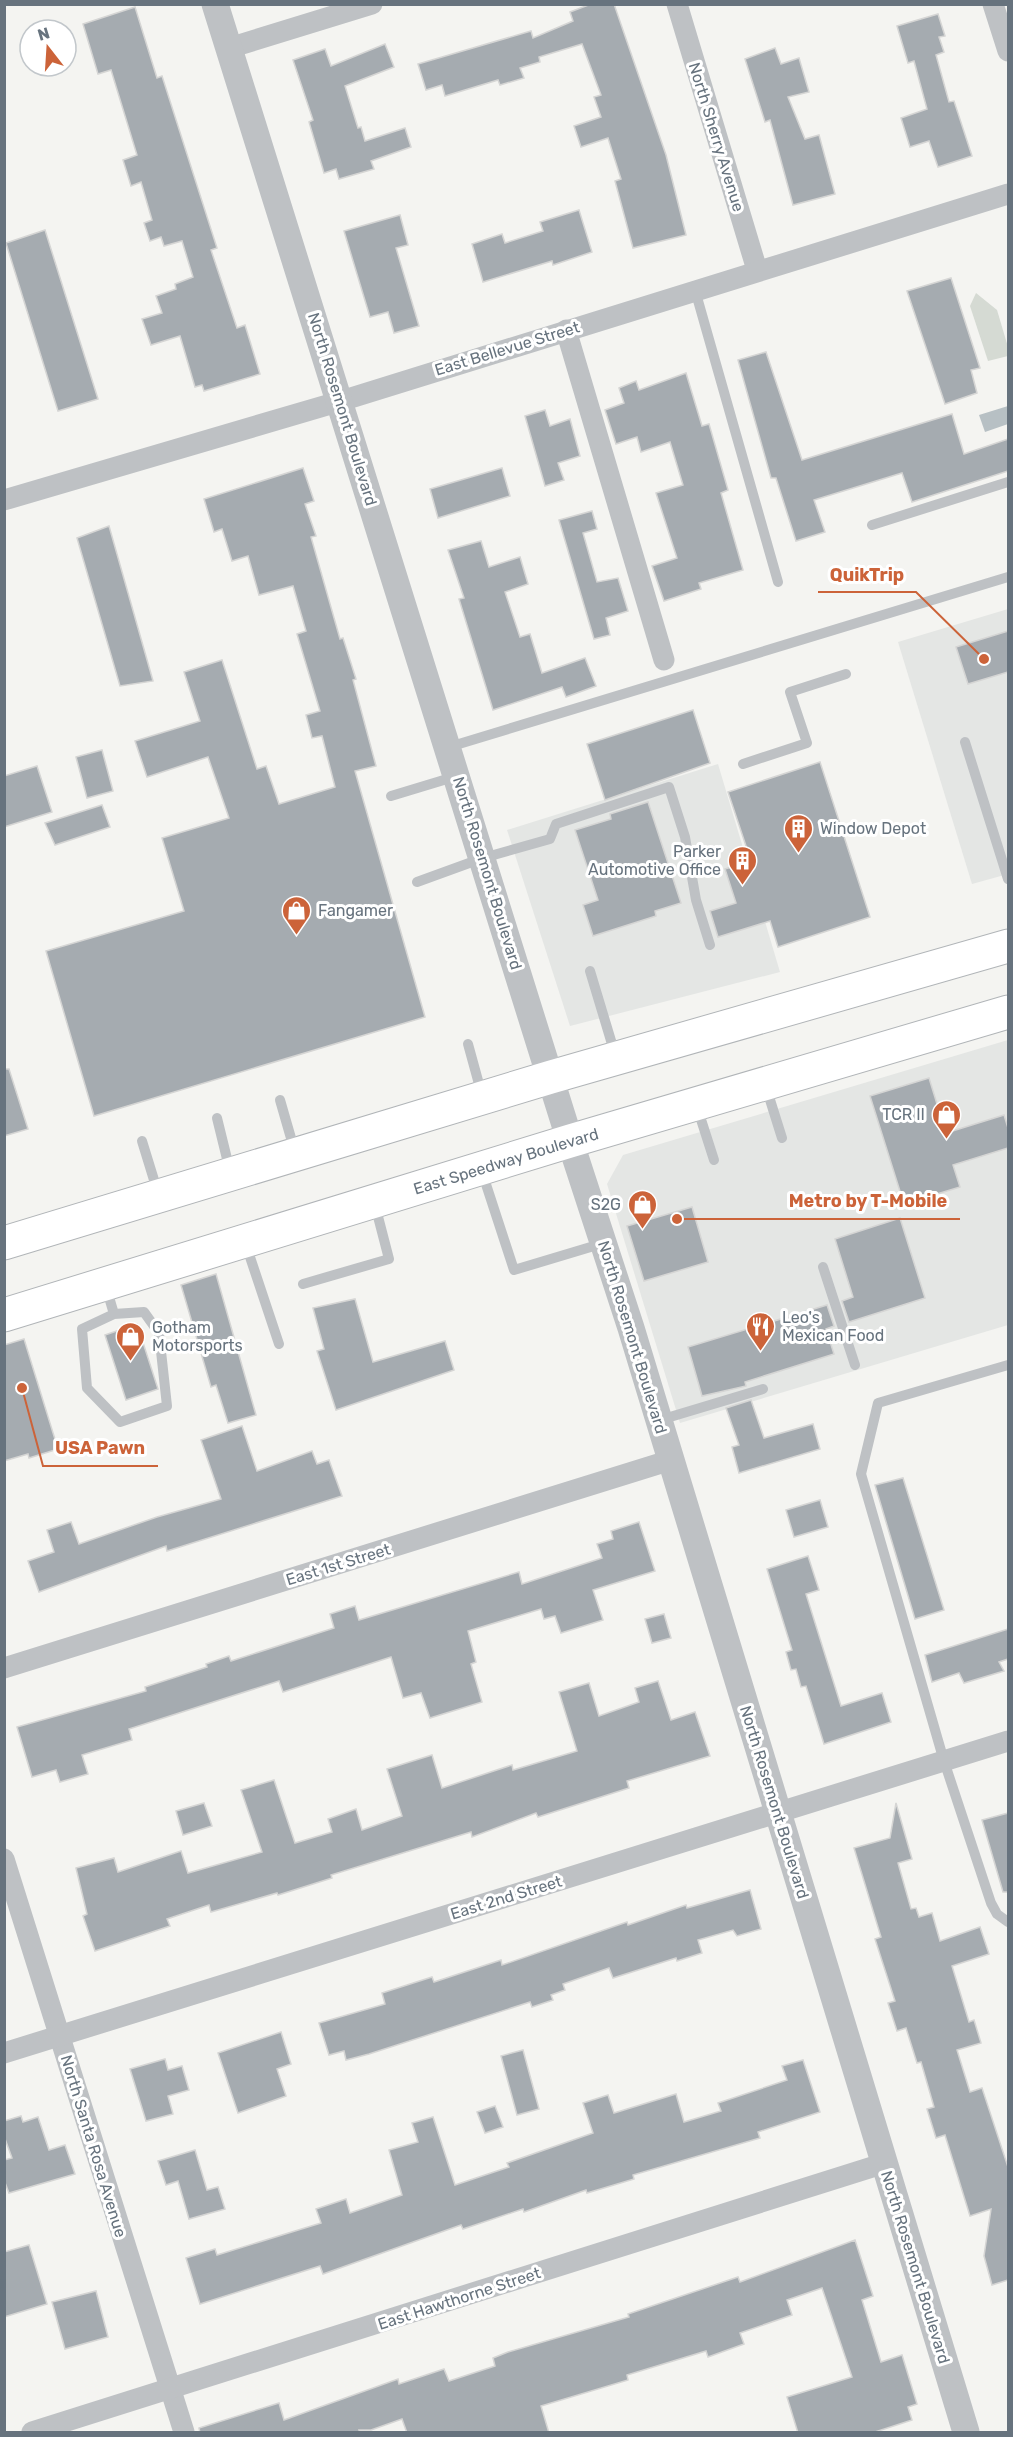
<svg xmlns="http://www.w3.org/2000/svg" width="1013" height="2437" font-family="Rubik,sans-serif">
<rect width="100%" height="100%" fill="#f4f4f1"/>
<g fill="#e4e6e4">
<polygon points="1008,609 1008,874 972,884 898,642"/>
<polygon points="718,764 780,972 570,1026 507,830"/>
<polygon points="1008,1040 1008,1325 680,1423 607,1184 623,1155"/>
</g>
<polygon fill="#d5dad3" points="976,293 997,310 1008,347 1008,356 988,361 970,306"/>
<polygon fill="#b7c0c4" points="1008,406 1008,424 985,432 979,415"/>
<g fill="#a5abb0" stroke="#d5d5d4" stroke-width="1.5">
<polygon points="591,4 614,4 666,155 686,235 633,248 615,181 621,179 608,138 581,147 574,126 601,117 594,97 601,95 582,44 539,57 540,62 520,68 524,78 500,85 498,80 445,96 442,85 426,90 418,64 531,31 533,38 573,21 570,12"/>
<polygon points="135,7 157,78 162,76 217,248 211,250 237,328 245,325 260,374 204,391 202,385 195,387 180,336 151,345 142,319 162,313 156,296 176,289 175,284 193,277 182,241 164,246 161,237 150,241 144,223 152,220 141,182 131,186 123,160 137,155 111,70 98,74 83,24"/>
<polygon points="938,14 945,36 939,37 944,52 936,55 949,102 954,101 972,156 938,167 929,141 910,147 901,118 927,109 914,61 908,63 897,26"/>
<polygon points="385,44 394,67 345,86 358,128 361,127 365,141 405,128 411,147 371,161 374,169 339,179 336,169 324,173 309,122 313,120 293,60 325,49 331,66"/>
<polygon points="775,48 781,64 799,58 809,92 788,97 805,139 819,135 835,194 793,205 770,120 765,122 745,59"/>
<polygon points="579,210 592,252 553,265 552,261 483,282 472,244 502,234 505,243 543,231 540,222"/>
<polygon points="400,215 408,245 396,248 419,326 394,333 388,312 370,317 344,231"/>
<polygon points="45,230 98,399 58,411 6,243"/>
<polygon points="951,278 980,368 971,370 977,393 945,404 907,291"/>
<polygon points="766,352 802,460 952,414 964,454 1008,439 1008,471 912,502 902,473 814,500 825,532 796,541 776,478 771,478 738,360"/>
<polygon points="686,373 702,426 709,424 728,490 721,493 743,570 699,583 701,589 664,601 652,566 677,558 656,493 683,485 670,442 641,452 637,437 616,444 605,410 624,403 619,388 636,381 639,390"/>
<polygon points="545,410 550,426 570,419 580,456 558,463 564,480 545,486 525,416"/>
<polygon points="303,468 314,501 305,504 316,536 311,537 340,639 343,638 356,679 353,680 376,766 355,771 425,1017 94,1116 46,951 184,911 162,838 229,818 208,757 147,777 135,741 200,721 184,672 222,660 257,769 266,766 279,804 335,787 322,736 312,738 306,715 320,711 297,634 306,631 293,586 259,595 248,556 232,561 222,529 214,532 204,499"/>
<polygon points="502,468 510,496 438,518 430,489"/>
<polygon points="592,511 597,529 583,533 597,582 618,578 628,611 606,618 610,635 594,639 559,520"/>
<polygon points="109,526 153,681 120,686 77,538"/>
<polygon points="481,541 489,567 520,557 528,584 505,592 520,637 530,634 542,673 585,658 596,686 566,697 562,687 493,710 459,599 464,598 448,550"/>
<polygon points="1008,631 1008,672 968,684 956,647"/>
<polygon points="693,710 710,763 605,800 587,744"/>
<polygon points="102,750 113,791 87,798 76,757"/>
<polygon points="820,762 870,917 778,947 770,921 718,937 710,911 736,903 725,869 751,861 728,792"/>
<polygon points="37,766 52,812 4,827 4,776"/>
<polygon points="648,802 681,903 655,911 656,916 593,936 583,905 598,900 575,830 611,819 610,814"/>
<polygon points="102,805 110,827 55,845 45,823"/>
<polygon points="4,1069 9,1069 28,1129 4,1136"/>
<polygon points="929,1078 946,1133 1004,1115 1008,1128 1008,1148 953,1165 960,1187 904,1204 870,1096"/>
<polygon points="692,1207 708,1262 644,1281 627,1226"/>
<polygon points="900,1218 925,1298 849,1322 842,1301 853,1297 835,1239"/>
<polygon points="216,1274 256,1415 228,1423 216,1385 211,1387 181,1285"/>
<polygon points="355,1299 373,1362 445,1341 454,1370 336,1410 317,1351 324,1349 313,1308"/>
<polygon points="827,1305 834,1326 826,1329 834,1354 745,1382 746,1386 702,1396 688,1347"/>
<polygon points="137,1324 158,1389 126,1400 105,1335"/>
<polygon points="24,1339 58,1449 29,1458 28,1454 4,1461 4,1345"/>
<polygon points="751,1400 764,1438 813,1424 820,1449 739,1473 732,1447 739,1445 726,1408"/>
<polygon points="242,1426 257,1471 312,1451 317,1464 329,1460 342,1496 167,1551 166,1546 39,1592 28,1561 54,1552 47,1530 71,1522 79,1544 157,1517 221,1499 201,1440"/>
<polygon points="903,1478 944,1610 915,1619 875,1485"/>
<polygon points="820,1500 828,1527 794,1537 786,1510"/>
<polygon points="639,1522 655,1571 593,1590 603,1620 561,1633 555,1616 544,1619 541,1609 468,1631 476,1662 471,1664 482,1702 430,1718 421,1693 403,1698 391,1657 283,1692 279,1681 129,1729 132,1740 82,1755 88,1774 60,1782 56,1770 32,1777 17,1727 146,1691 145,1687 207,1667 206,1664 229,1656 231,1661 334,1628 330,1614 355,1606 359,1620 519,1572 522,1584 602,1558 597,1544 613,1539 611,1531"/>
<polygon points="808,1556 819,1590 806,1594 841,1706 882,1693 891,1722 824,1744 806,1686 801,1687 796,1669 791,1670 786,1652 792,1650 767,1569"/>
<polygon points="664,1614 671,1638 652,1643 645,1619"/>
<polygon points="1008,1629 1008,1659 999,1662 1004,1671 964,1683 959,1673 932,1682 925,1655"/>
<polygon points="658,1681 671,1720 695,1712 710,1756 627,1781 629,1788 538,1817 536,1813 472,1837 471,1832 331,1875 332,1878 278,1895 277,1893 211,1912 209,1905 167,1919 170,1926 95,1951 83,1916 87,1914 76,1868 114,1858 118,1872 181,1851 188,1873 262,1852 241,1790 274,1780 295,1843 332,1832 328,1819 356,1809 362,1830 402,1816 387,1769 432,1755 442,1788 512,1765 513,1770 577,1751 559,1692 589,1683 599,1716 639,1702 635,1688"/>
<polygon points="204,1803 212,1826 183,1835 176,1811"/>
<polygon points="896,1803 912,1859 898,1863 911,1909 916,1908 919,1917 932,1913 940,1941 980,1927 989,1954 952,1966 969,2022 974,2020 981,2043 957,2050 970,2092 982,2088 1008,2167 1008,2280 992,2285 984,2256 991,2209 970,2216 945,2135 936,2138 927,2109 934,2107 921,2062 917,2063 906,2028 897,2031 888,2003 895,2001 875,1939 881,1937 854,1848 890,1838"/>
<polygon points="1008,1813 1008,1892 1003,1892 982,1820"/>
<polygon points="750,1890 761,1929 737,1936 733,1930 698,1940 702,1953 677,1961 676,1958 613,1978 609,1968 563,1984 565,1990 551,1995 553,2000 532,2007 530,2002 369,2054 346,2060 344,2051 329,2055 319,2023 385,2004 382,1993 432,1977 434,1982 501,1960 502,1965 627,1922 628,1925 686,1905 687,1908"/>
<polygon points="281,2032 291,2064 277,2069 286,2096 238,2113 218,2053"/>
<polygon points="523,2050 539,2109 517,2115 501,2056"/>
<polygon points="165,2059 168,2070 182,2066 189,2090 168,2096 173,2114 146,2121 130,2069"/>
<polygon points="803,2060 820,2112 758,2132 760,2138 633,2175 634,2179 587,2193 586,2190 524,2212 523,2209 463,2229 461,2225 323,2274 320,2266 200,2304 186,2258 215,2249 217,2255 321,2223 316,2209 346,2199 350,2213 402,2195 389,2150 418,2142 412,2123 433,2117 455,2185 509,2167 507,2163 593,2133 583,2103 608,2095 614,2113 676,2094 684,2122 721,2111 718,2103 787,2080 782,2066"/>
<polygon points="495,2106 503,2127 485,2133 477,2112"/>
<polygon points="21,2116 23,2122 38,2117 49,2150 65,2145 75,2174 9,2193 4,2180 4,2160 12,2158 4,2136 4,2121"/>
<polygon points="195,2150 207,2190 218,2187 225,2209 189,2219 178,2181 166,2185 158,2161"/>
<polygon points="855,2240 873,2296 862,2300 881,2362 902,2355 917,2404 908,2407 912,2420 872,2433 798,2433 787,2397 852,2377 822,2288 787,2300 792,2315 740,2333 744,2344 708,2357 706,2351 627,2375 628,2380 541,2406 549,2433 407,2433 402,2419 371,2430 359,2430 360,2433 200,2433 199,2428 279,2403 284,2420 398,2379 399,2384 444,2369 449,2381 495,2366 493,2358 508,2352 629,2317 628,2314 738,2277 740,2282"/>
<polygon points="29,2245 47,2304 4,2317 4,2252"/>
<polygon points="96,2291 108,2337 65,2349 52,2302"/>
</g>
<g fill="none" stroke-linecap="round" stroke-linejoin="round">
<defs>
<g id="primary">
<polyline points="4,1243 551,1077 1008,946"/>
<path id="s1" d="M4,1315L570,1141L1008,1012"/>
</g>
</defs>
<use href="#primary" stroke="#b1b5b8" stroke-width="35"/>
<g stroke="#bec1c4" stroke-width="10">
<polyline points="695,290 778,582"/>
<polyline points="872,525 1008,482"/>
<polyline points="965,742 1008,879"/>
<polyline points="449,747 1008,577"/>
<polyline points="743,764 807,743 790,692 846,674"/>
<polyline points="391,796 457,776"/>
<polyline points="417,882 483,858 550,839 556,824 669,787 685,837 696,900 710,945"/>
<polyline points="590,971 615,1054"/>
<polyline points="468,1044 482,1095"/>
<polyline points="766,1087 782,1138"/>
<polyline points="280,1100 295,1152"/>
<polyline points="697,1107 714,1160"/>
<polyline points="217,1118 230,1171"/>
<polyline points="142,1141 158,1193"/>
<polyline points="482,1172 514,1270 604,1243"/>
<polyline points="246,1245 279,1344"/>
<polyline points="823,1267 855,1365"/>
<polyline points="303,1284 389,1259 375,1205"/>
<polyline points="106,1287 114,1314 144,1312 159,1333 167,1406 120,1422 87,1388 82,1329 114,1314"/>
<polyline points="1008,1365 878,1403 861,1474 944,1761 991,1903 997,1914 1008,1922"/>
<polyline points="660,1420 763,1389"/>
</g>
<g stroke="#bec1c4" stroke-width="21">
<polyline points="677,4 757,270"/>
<polyline points="993,4 1008,51"/>
<polyline points="229,48 372,4"/>
<polyline points="566,330 664,660"/>
<polyline points="4,500 341,401 1008,194"/>
<polyline points="4,1668 671,1460"/>
<polyline points="4,1859 184,2432"/>
<polyline points="4,2053 1008,1741"/>
<polyline points="32,2432 885,2163"/>
</g>
<polyline stroke="#bec1c4" stroke-width="27" points="215,4 570,1141 631,1328 966,2432"/>
<use href="#primary" stroke="#fff" stroke-width="33"/>
</g>
<defs>
<symbol id="building-pin" viewBox="-11 -11 22 30"><path d="M0 17L-7.5 6A9.5 9.5 0 1 1 7.5 6Z" fill="#cc6339" stroke="#fff"/><path d="M-4-6H4V6H1V3H-1V6H-4ZM-2.5-4.3h1.7v1.8h-1.7ZM.8-4.3h1.7v1.8H.8ZM-2.5-1h1.7V.8h-1.7ZM.8-1h1.7V.8H.8Z" fill="#fff"/></symbol>
<symbol id="shop-pin" viewBox="-11 -11 22 30"><path d="M0 17L-7.5 6A9.5 9.5 0 1 1 7.5 6Z" fill="#cc6339" stroke="#fff"/><path d="M-5-2.5h2.3a2.7 3.5 0 0 1 5.4 0H5L5.5 6h-11ZM-1.5-2.5h3a1.5 2.3 0 0 0-3 0Z" fill="#fff"/></symbol>
<symbol id="restaurant-pin" viewBox="-11 -11 22 30"><path d="M0 17L-7.5 6A9.5 9.5 0 1 1 7.5 6Z" fill="#cc6339" stroke="#fff"/><path d="M-5-6h1v4h1v-4h1v4h1v-4h1v5L-1.5 .5V6h-2V.5L-5-1ZM5-6V6H3V1.5H1.5Q1.5-4 5-6Z" fill="#fff"/></symbol>
</defs>
<g fill-rule="evenodd">
<use href="#building-pin" x="782" y="812" width="33" height="45"/>
<use href="#building-pin" x="726" y="844" width="33" height="45"/>
<use href="#shop-pin" x="280" y="894" width="33" height="45"/>
<use href="#shop-pin" x="930" y="1098" width="33" height="45"/>
<use href="#shop-pin" x="626" y="1188" width="33" height="45"/>
<use href="#restaurant-pin" x="744" y="1310" width="33" height="45"/>
<use href="#shop-pin" x="114" y="1320" width="33" height="45"/>
</g>
<g text-anchor="middle" stroke-width="6" stroke-linejoin="round" paint-order="stroke">
<g font-size="16" fill="#67737e" stroke="#fff">
<text transform="translate(717 137) rotate(73)" y="6">North Sherry Avenue</text>
<text transform="translate(507 348) rotate(-17)" y="6">East Bellevue Street</text>
<text transform="translate(343 409) rotate(73)" y="6">North Rosemont Boulevard</text>
<text transform="translate(488 873) rotate(73)" y="6">North Rosemont Boulevard</text>
<text dy="6" stroke="none"><textPath href="#s1" startOffset="525">East Speedway Boulevard</textPath></text>
<text transform="translate(633 1337) rotate(73)" y="6">North Rosemont Boulevard</text>
<text transform="translate(338 1564) rotate(-17)" y="6">East 1st Street</text>
<text transform="translate(775 1802) rotate(73)" y="6">North Rosemont Boulevard</text>
<text transform="translate(506 1897) rotate(-17)" y="6">East 2nd Street</text>
<text transform="translate(94 2146) rotate(73)" y="6">North Santa Rosa Avenue</text>
<text transform="translate(916 2267) rotate(73)" y="6">North Rosemont Boulevard</text>
<text transform="translate(459 2298) rotate(-18)" y="6">East Hawthorne Street</text>
</g>
<g font-size="16" fill="#67737e" stroke="#fff" text-anchor="start">
<text x="820" y="834">Window Depot</text>
<text x="721" y="857" text-anchor="end">Parker<tspan x="721" dy="18">Automotive Office</tspan></text>
<text x="318" y="916">Fangamer</text>
<text x="925" y="1120" text-anchor="end">TCR II</text>
<text x="621" y="1210" text-anchor="end">S2G</text>
<text x="782" y="1323">Leo's<tspan x="782" dy="18">Mexican Food</tspan></text>
<text x="152" y="1333">Gotham<tspan x="152" dy="18">Motorsports</tspan></text>
</g>
</g>
<path fill="none" stroke="#cc6339" stroke-width="2" d="M984 659L916 592H818M677 1219L776 1219H960M22 1388L43 1466H158"/>
<g fill="#cc6339" stroke="#fff" stroke-width="2">
<circle cx="984" cy="659" r="6"/>
<circle cx="677" cy="1219" r="6"/>
<circle cx="22" cy="1388" r="6"/>
</g>
<g font-size="18" text-anchor="middle" font-weight="bold" fill="#cc6339" stroke="#fff" stroke-width="6" stroke-linejoin="round" paint-order="stroke">
<text x="867" y="581">QuikTrip</text>
<text x="868" y="1207">Metro by T-Mobile</text>
<text x="100" y="1454">USA Pawn</text>
</g>
<rect width="1013" height="2437" fill="none" stroke="#67737e" stroke-width="12"/>
<g transform="translate(48 48) rotate(343)"><circle r="28" fill="#ffffff" stroke="#c2c7cb" stroke-width="1.5"/>
<path d="M0-4.5L10 22L0 15L-10 22Z" fill="#cc6339"/>
<text y="-9" font-size="16" font-weight="bold" text-anchor="middle" fill="#67737e">N</text>
</g>
</svg>
